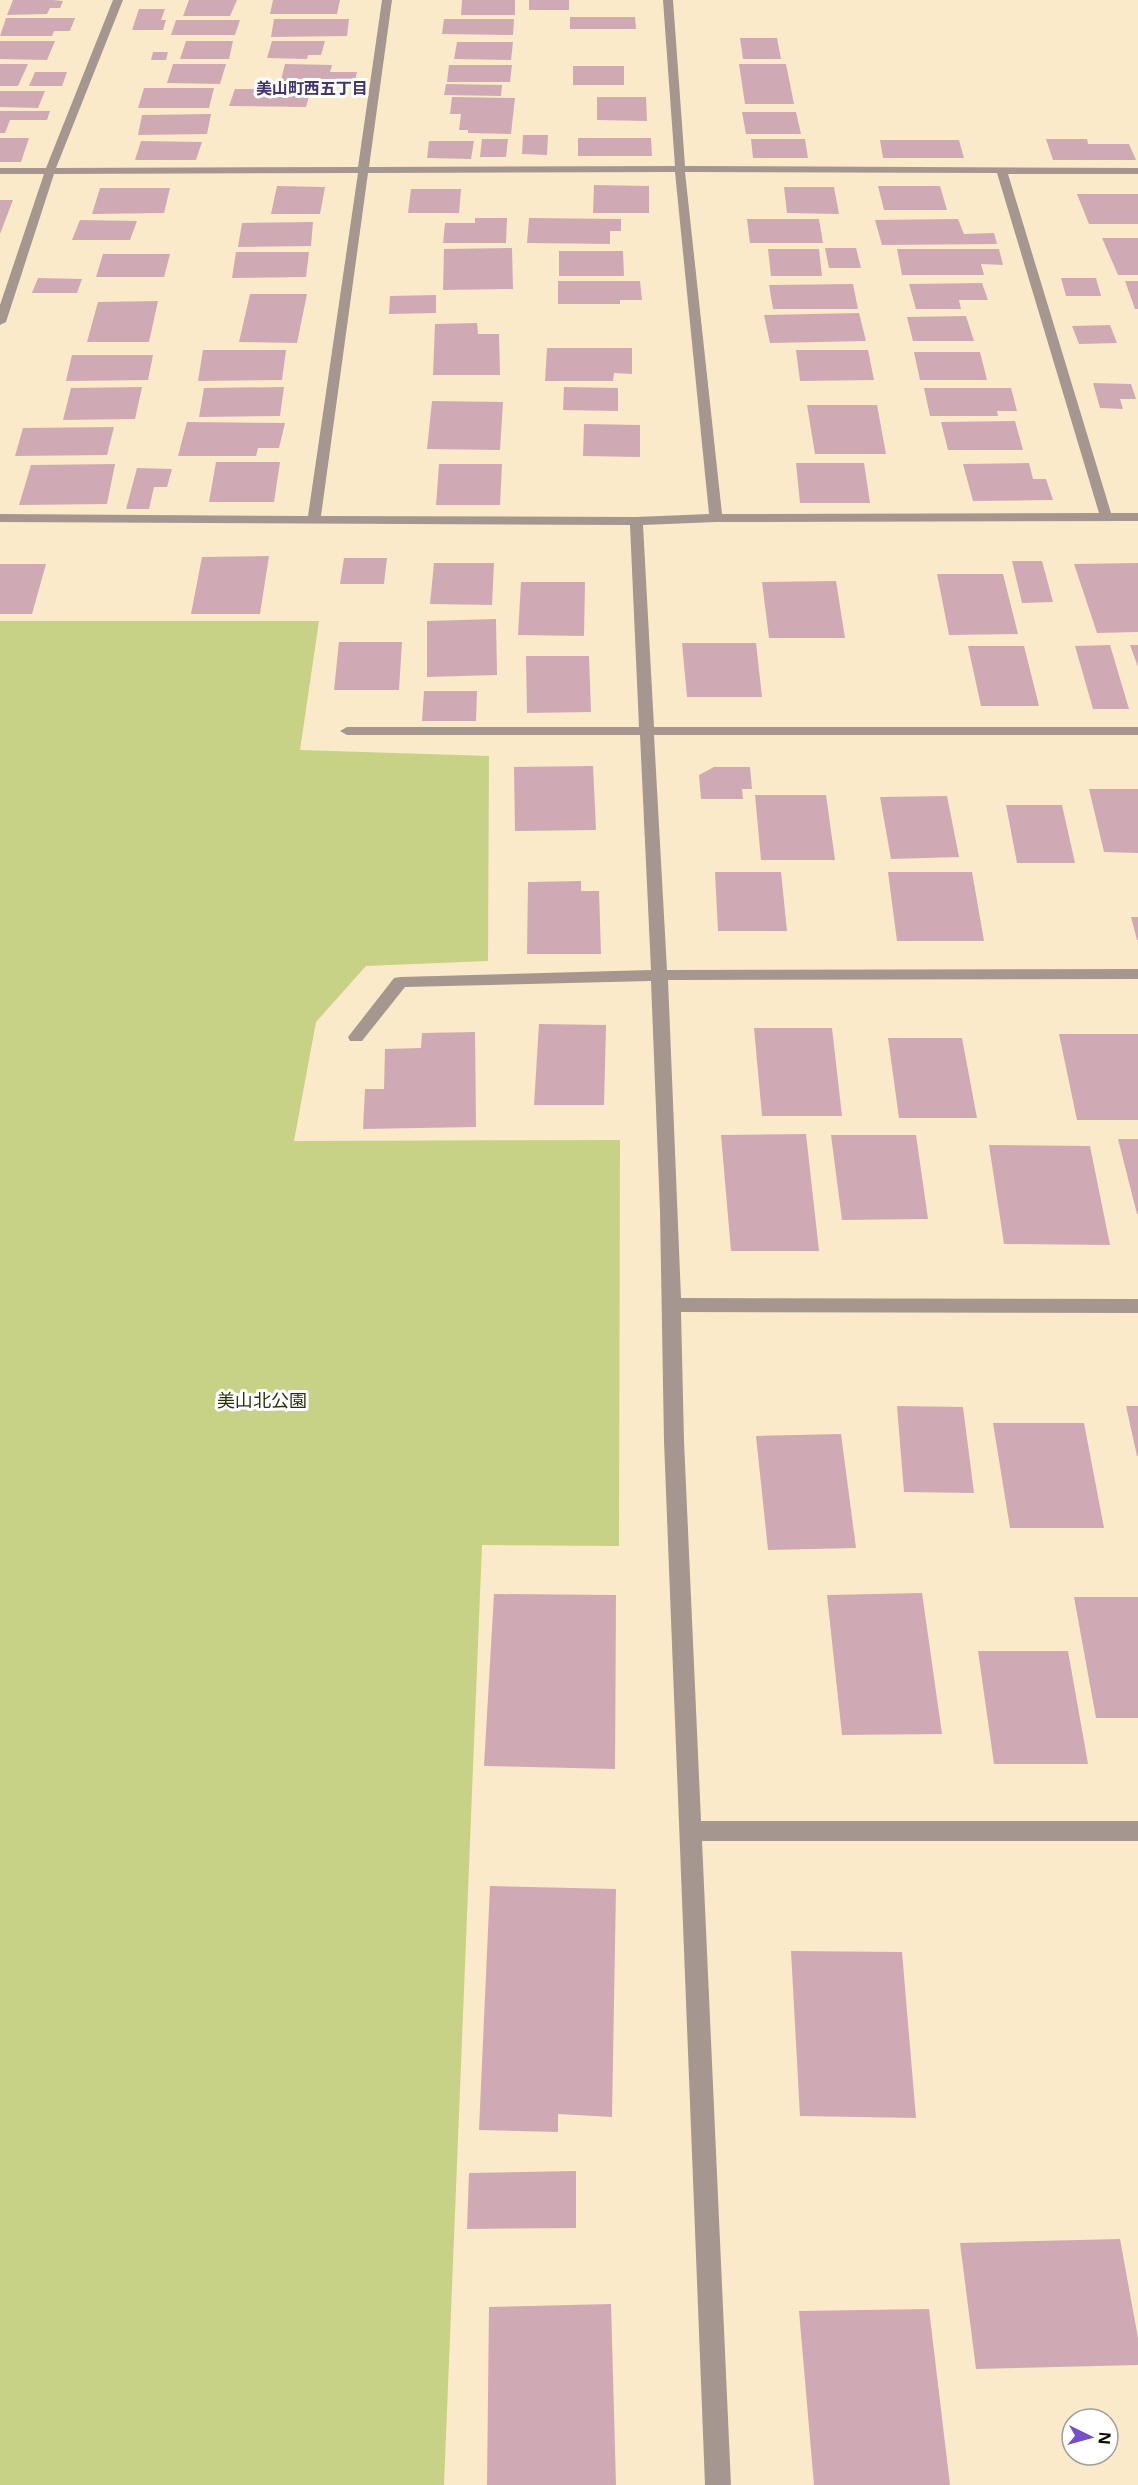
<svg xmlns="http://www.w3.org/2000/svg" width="1138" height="2485" font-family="'Open Sans','Noto Sans JP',sans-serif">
<rect width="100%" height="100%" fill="#faeaca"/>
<polygon fill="#c7d286" points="0,621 319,621 300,750 489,756 488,961 366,966 316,1022 294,1141 620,1140 619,1546 482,1545 444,2485 0,2485"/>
<g fill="#cfaab5">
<polygon points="13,0 53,0 63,1 60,8 50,8 47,14 7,15"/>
<polygon points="189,0 237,0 230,16 183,16"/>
<polygon points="273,0 340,0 337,14 270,14"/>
<polygon points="462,0 515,0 515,15 461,15"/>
<rect x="529" y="0" width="40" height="10"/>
<polygon points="139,9 165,9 161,20 166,20 163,30 132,30"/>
<polygon points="570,17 635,17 636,29 570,29"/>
<polygon points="6,18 75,18 70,31 54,31 52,36 0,36"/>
<polygon points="274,19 349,19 347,36 271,37"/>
<polygon points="444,19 514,19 513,35 442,34"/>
<polygon points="176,20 240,20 235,35 171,35"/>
<polygon points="740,38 777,38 781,59 743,59"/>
<polygon points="0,41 55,41 47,60 0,59"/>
<polygon points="186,41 233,41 229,59 180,59"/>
<polygon points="272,41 325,41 321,55 308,55 307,59 267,58"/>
<polygon points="457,42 513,42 511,60 454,59"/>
<polygon points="153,52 168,52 166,60 151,60"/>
<polygon points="0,64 28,64 18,86 0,86"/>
<polygon points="173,64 226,64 220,84 167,83"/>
<polygon points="285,64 332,65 330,72 357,72 354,84 280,84"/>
<polygon points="739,64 786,64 794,104 745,104"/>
<polygon points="449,65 512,65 510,82 447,82"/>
<rect x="573" y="66" width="51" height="19"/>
<polygon points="35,72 67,72 62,86 29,86"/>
<polygon points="446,84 502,85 501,96 444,95"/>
<polygon points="144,88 214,88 209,108 138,108"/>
<polygon points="235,89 311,89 306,107 229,106"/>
<polygon points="0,91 45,91 38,108 0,107"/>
<polygon points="452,97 515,98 511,134 468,133 468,130 459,130 461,114 450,114"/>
<polygon points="597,97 646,97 647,121 597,120"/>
<polygon points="0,111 50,111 47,120 10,120 5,133 0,133"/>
<polygon points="742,112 796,112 801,134 746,134"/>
<polygon points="211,114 207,134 138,135 142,115"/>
<polygon points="523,135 548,135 547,155 522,154"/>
<polygon points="0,138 29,138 21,162 0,162"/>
<polygon points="578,138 651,138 652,156 578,156"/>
<polygon points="482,139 508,139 506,157 480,157"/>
<polygon points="751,139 805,139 808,158 753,158"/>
<polygon points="1046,139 1087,139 1088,144 1129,144 1136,160 1053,160"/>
<polygon points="880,140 959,140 964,158 883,158"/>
<polygon points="141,141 202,142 196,160 135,160"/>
<polygon points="429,141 474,141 471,159 427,158"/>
<polygon points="594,185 649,186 649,213 593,213"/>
<polygon points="277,186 325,187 320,214 271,214"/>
<polygon points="878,186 940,186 947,210 884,210"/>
<polygon points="784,187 834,187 839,214 787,213"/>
<polygon points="100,188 170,188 164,213 92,214"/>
<polygon points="411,189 461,189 459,213 408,213"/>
<polygon points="1077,194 1138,194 1138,224 1089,224"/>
<polygon points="0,200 13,200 0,234"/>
<polygon points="475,218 507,218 506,243 443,243 445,223 475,223"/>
<polygon points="529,218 621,219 621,231 610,231 610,244 527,243"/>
<polygon points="747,219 819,219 823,243 750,243"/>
<polygon points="958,219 964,234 994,233 997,244 882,245 875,220"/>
<polygon points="80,220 137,221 130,240 72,240"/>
<polygon points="313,222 311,246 238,247 242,223"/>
<polygon points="1102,238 1138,238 1138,275 1118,275"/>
<polygon points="512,248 513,289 443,290 444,249"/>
<polygon points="825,248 856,248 861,268 829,268"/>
<polygon points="768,249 819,249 822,276 771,276"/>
<polygon points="897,249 999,249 1003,265 981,264 984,275 902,275"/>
<polygon points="559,251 623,251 624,276 559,276"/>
<polygon points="236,252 309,252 306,277 232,278"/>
<polygon points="103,254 170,254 164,277 96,277"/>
<polygon points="38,278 82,279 77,293 32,293"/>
<polygon points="1061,278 1096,278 1101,296 1066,296"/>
<polygon points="558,281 640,281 642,300 620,300 620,304 558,304"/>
<polygon points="1125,281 1138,281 1138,309 1135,309"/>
<polygon points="982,283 988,300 959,300 961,309 916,309 909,284"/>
<polygon points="853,284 858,309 773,309 769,285"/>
<polygon points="250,294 307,294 297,343 239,342"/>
<polygon points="436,295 436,313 389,314 390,296"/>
<polygon points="158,301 149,342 87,342 98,302"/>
<polygon points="859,313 866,341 770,343 764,315"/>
<polygon points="966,316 974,341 913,341 907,317"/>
<polygon points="477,323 478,334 499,334 500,375 433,375 435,324"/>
<polygon points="1110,325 1117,343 1079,344 1072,326"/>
<polygon points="547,348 632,348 632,374 614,373 613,381 545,381"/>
<polygon points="203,350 286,350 282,380 198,381"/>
<polygon points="796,350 868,350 874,380 800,381"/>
<polygon points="914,352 980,352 987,380 920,380"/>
<polygon points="72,355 153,355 148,380 66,381"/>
<polygon points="1093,383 1131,384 1136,399 1120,399 1123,409 1100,408"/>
<polygon points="142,387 135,419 63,420 71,388"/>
<polygon points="284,387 280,416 199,417 204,388"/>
<polygon points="564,387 618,388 618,411 563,410"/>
<polygon points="924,388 1011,388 1017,411 997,411 998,416 930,416"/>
<polygon points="432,401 503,402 500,450 427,449"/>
<polygon points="807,405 877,405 886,454 815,454"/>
<polygon points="1015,421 1023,450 948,450 941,422"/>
<polygon points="187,422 285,423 279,448 258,448 256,456 178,456"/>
<polygon points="584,424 640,425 640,457 583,456"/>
<polygon points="114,427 107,455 15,456 23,428"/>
<polygon points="216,462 280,462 274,502 209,502"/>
<polygon points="796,463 864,463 870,503 800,503"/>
<polygon points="1029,463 1033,479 1046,479 1053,500 973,501 963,464"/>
<polygon points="115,464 107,504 19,505 31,465"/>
<polygon points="439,464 502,464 500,505 436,505"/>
<polygon points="137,468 172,469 167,487 154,487 149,509 126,509"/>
<polygon points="269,556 260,614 191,614 202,557"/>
<polygon points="344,558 387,558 384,584 340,584"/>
<polygon points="1012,561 1042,561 1053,602 1022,603"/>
<polygon points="434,563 494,563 492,605 430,604"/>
<polygon points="1138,563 1138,632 1097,633 1074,564"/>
<polygon points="0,564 46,564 32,614 0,614"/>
<polygon points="937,574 1003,574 1018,634 949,635"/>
<polygon points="836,581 845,638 769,638 762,582"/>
<polygon points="521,582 585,582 584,636 518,635"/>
<polygon points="496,619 497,675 427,677 427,621"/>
<polygon points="339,642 402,642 399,690 334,690"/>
<polygon points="682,643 756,643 762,697 687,697"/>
<polygon points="1110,645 1129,709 1093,709 1075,646"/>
<polygon points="1130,645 1138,645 1138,667"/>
<polygon points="968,646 1024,646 1039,706 981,706"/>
<polygon points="526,656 589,656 591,712 527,713"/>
<polygon points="424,691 477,691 476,721 422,721"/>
<polygon points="593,766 596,830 515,831 514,767"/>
<polygon points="714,767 750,767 752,789 742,789 743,799 701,799 699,775"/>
<polygon points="1089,789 1138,789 1138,853 1104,852"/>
<polygon points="755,795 826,795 835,860 761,860"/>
<polygon points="947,796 959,857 891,859 880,797"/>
<polygon points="1006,805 1062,805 1075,863 1017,863"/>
<polygon points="715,872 781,872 787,931 718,931"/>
<polygon points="888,872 972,872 984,941 897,941"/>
<polygon points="581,881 581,891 599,891 601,954 527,954 528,882"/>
<polygon points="1131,917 1138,917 1138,940 1137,940"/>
<polygon points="539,1024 606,1025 604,1105 534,1105"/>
<polygon points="754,1028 832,1028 842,1116 762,1116"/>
<polygon points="475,1032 476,1127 363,1129 365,1089 384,1089 385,1049 421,1048 422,1033"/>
<polygon points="1059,1034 1138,1034 1138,1120 1077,1120"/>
<polygon points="888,1038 962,1038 977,1118 899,1118"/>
<polygon points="806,1134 819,1251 731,1251 721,1135"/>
<polygon points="831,1135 916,1135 928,1219 842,1220"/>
<polygon points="1118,1139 1138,1139 1138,1214 1137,1214"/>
<polygon points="989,1145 1090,1146 1110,1245 1004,1244"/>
<polygon points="897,1406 963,1407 974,1493 904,1492"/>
<polygon points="1126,1406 1138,1406 1138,1456 1137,1456"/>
<polygon points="993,1423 1084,1423 1104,1528 1010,1528"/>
<polygon points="841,1434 856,1548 768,1550 756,1436"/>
<polygon points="922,1593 942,1734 842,1735 827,1595"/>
<polygon points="494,1594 616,1595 615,1769 484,1766"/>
<polygon points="1074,1597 1138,1597 1138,1718 1096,1718"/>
<polygon points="978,1651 1068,1651 1088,1764 994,1764"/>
<polygon points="490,1886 616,1889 612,2117 558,2114 558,2132 479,2130"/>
<polygon points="791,1951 902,1952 916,2118 800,2116"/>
<polygon points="576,2171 576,2228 467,2229 469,2173"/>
<polygon points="1120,2239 1138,2338 1138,2365 976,2369 960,2243"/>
<polygon points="611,2304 616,2485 487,2485 489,2307"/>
<polygon points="929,2309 950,2485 814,2485 799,2311"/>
</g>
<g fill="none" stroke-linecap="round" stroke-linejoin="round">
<path fill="#a69690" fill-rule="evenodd" d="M113,0H123L56,168L358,167L382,0H392L369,167L675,166L663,0H673L685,166L1138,168V174H1008L1111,513H1138V521L716,522L643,525L654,727H1138V735H654L667,970L1138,969V979L668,980L681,1298L1138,1299V1313L681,1312L684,1441L701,1821H1138V1841H702L731,2485H705L664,1441L660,1211L651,981L405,987L362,1041H350L348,1037L394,978L400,977L651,970L640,735H347L340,731L347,727H639L630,525L0,522V514L308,516L358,173L54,174L6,322L0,325V305L44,174H0V168H46ZM675,172L709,514L636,517L321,516L368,173ZM685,172L997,173L1099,513L722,514Z"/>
</g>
<g text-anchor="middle" stroke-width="6" stroke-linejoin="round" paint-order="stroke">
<g font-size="16" font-weight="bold" fill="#443470" stroke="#fff">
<text x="312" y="94">美山町西五丁目</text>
</g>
<g font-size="18" fill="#2c3007" stroke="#fff">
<text x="262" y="1407">美山北公園</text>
</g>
</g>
<g transform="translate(1090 2437) rotate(95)"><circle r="28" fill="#ffffff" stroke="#a09e9a" stroke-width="1.5"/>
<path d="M0-4.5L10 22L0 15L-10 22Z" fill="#7550ca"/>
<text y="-9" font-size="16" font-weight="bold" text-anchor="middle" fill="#110c03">N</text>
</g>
</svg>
